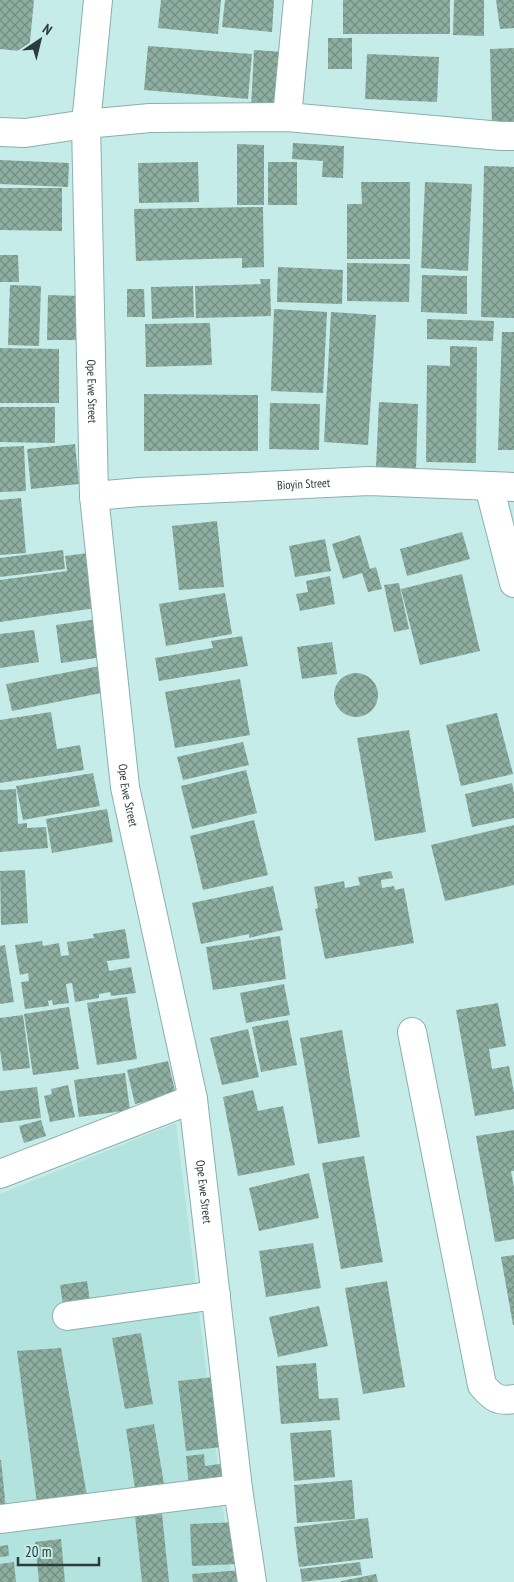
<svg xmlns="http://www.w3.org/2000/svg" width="514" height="1582" font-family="'PT Sans Narrow',sans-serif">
<defs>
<pattern id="building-cross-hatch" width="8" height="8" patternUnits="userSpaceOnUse" patternTransform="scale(1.25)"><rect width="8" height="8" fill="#8daea0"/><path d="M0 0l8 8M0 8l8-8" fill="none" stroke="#738f83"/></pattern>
</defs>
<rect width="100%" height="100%" fill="#c5ece9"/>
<polygon fill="#b2e3df" points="176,1123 232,1582 0,1582 0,1194"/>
<g fill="url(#building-cross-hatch)">
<polygon points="0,0 34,0 29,52 0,49"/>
<polygon points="161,0 221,0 218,34 158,28"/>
<polygon points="225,0 274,0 272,32 222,27"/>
<rect x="343" y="0" width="107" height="34"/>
<polygon points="454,0 484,0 484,36 453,35"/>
<polygon points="496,0 514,0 514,28 500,29"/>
<rect x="328" y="38" width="24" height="31"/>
<polygon points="148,46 252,54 248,99 144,90"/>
<polygon points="514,48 514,125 492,125 490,49"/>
<polygon points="254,50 285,52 281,110 251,108"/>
<polygon points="367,54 439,57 437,102 365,99"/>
<polygon points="293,143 344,146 343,178 322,177 323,161 292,159"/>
<polygon points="237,144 264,145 264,205 237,205"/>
<polygon points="0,160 69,163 68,187 0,184"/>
<polygon points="198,162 199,202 139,203 138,163"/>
<rect x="268" y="162" width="29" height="43"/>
<polygon points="484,166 514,167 514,318 481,317"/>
<polygon points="361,182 410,182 410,259 347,259 347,204 362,204"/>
<polygon points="425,182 472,184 468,271 421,268"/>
<polygon points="0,188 62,188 62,231 0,230"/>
<polygon points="263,207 264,267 242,268 242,258 136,261 134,209"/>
<polygon points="0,255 18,255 19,282 0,282"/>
<polygon points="347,263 410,264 409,302 347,301"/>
<polygon points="278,267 343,270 342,304 277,302"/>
<polygon points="422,275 467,276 467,314 421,312"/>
<polygon points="260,279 270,279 271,316 196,318 195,286 261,284"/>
<polygon points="10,285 41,286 39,346 8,345"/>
<polygon points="193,286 194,317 152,319 151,287"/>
<polygon points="127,289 144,289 145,317 127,317"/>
<polygon points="48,295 82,296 81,340 47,340"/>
<polygon points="274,309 327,312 323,393 271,391"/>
<polygon points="331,312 376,315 368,445 324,442"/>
<polygon points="427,319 494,321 493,341 427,339"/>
<polygon points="210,323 212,365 146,367 145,324"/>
<polygon points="502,332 514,332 514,450 498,450"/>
<polygon points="450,346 477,347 476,463 426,462 427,365 450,366"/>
<polygon points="0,348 59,349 59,403 0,403"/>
<polygon points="144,394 258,395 258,451 144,451"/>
<polygon points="379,402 418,404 416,470 376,467"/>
<polygon points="270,403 320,404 319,450 269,449"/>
<polygon points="0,407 55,407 55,443 0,442"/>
<polygon points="75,444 79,484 31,489 27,449"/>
<polygon points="24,446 26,491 0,492 0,447"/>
<polygon points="21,498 26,553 0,555 0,500"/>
<polygon points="217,521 224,587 179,590 172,526"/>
<polygon points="462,532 470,559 407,576 400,549"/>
<polygon points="360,535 370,569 376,567 382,589 368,592 362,573 343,579 332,544"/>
<polygon points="325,539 331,571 295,577 289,546"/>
<polygon points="63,550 65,569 0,577 0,558"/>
<polygon points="88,553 96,608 0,622 0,580 67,571 65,556"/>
<polygon points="462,574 480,651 420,665 401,589"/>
<polygon points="330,576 335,604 300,611 296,594 308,592 306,581"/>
<polygon points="399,583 409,629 394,632 384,585"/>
<polygon points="225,593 232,634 166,646 159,604"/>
<polygon points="98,619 103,657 61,663 56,625"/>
<polygon points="34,630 39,662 0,668 0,634"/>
<polygon points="242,636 248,666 159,681 155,658 213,648 211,641"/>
<polygon points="332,642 337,674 302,679 297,647"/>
<polygon points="100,666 106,692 12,711 6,684"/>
<circle cx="356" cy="695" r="22"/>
<polygon points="240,679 250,735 175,748 165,692"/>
<polygon points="51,712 57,749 80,745 84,770 0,783 0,720"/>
<polygon points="497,713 513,774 461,786 446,725"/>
<polygon points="409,730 426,832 375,841 357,738"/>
<polygon points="243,742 249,765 183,780 177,757"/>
<polygon points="246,770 257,813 192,829 181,786"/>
<polygon points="93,773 100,806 23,820 16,786"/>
<polygon points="512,783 514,793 514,818 472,827 465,794"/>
<polygon points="16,789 18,824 27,823 27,828 46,827 48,848 0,852 0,790"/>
<polygon points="107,809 113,842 52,853 46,819"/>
<polygon points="254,820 268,875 203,890 190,836"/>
<polygon points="514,825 514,885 445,901 431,845"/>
<polygon points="25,870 28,923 1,925 0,871"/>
<polygon points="391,871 393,878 381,880 382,888 394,886 395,890 404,888 414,943 325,959 315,909 318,908 314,887 344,881 345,888 360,885 358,877"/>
<polygon points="273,886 283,930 249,938 249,934 201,944 192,903"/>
<polygon points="125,929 130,958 107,961 109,971 131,967 136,993 111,996 110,992 99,994 99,998 75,1002 72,983 66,984 69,1003 53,1005 52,1000 48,1001 49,1006 25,1009 21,982 29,981 28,973 20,975 15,945 42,941 43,946 59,943 61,956 69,955 67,942 94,938 93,934"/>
<polygon points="280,936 286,979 213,990 206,947"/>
<polygon points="5,945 14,1002 0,1004 0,946"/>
<polygon points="284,984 290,1015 246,1023 240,993"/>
<polygon points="127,997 137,1059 97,1065 87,1003"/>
<polygon points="498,1003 506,1046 489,1049 492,1069 509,1066 514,1093 514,1109 475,1116 456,1010"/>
<polygon points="69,1007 79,1069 33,1075 24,1014"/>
<polygon points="23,1015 30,1068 3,1071 0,1050 0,1018"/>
<polygon points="288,1020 297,1065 261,1072 252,1027"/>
<polygon points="248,1029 259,1077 222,1085 210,1038"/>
<polygon points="342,1030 360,1137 318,1144 300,1038"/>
<polygon points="168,1061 176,1095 135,1104 127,1070"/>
<polygon points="125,1073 130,1110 79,1117 74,1080"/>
<polygon points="68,1085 75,1117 50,1122 44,1096 52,1094 51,1089"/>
<polygon points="37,1087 41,1118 0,1123 0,1091"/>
<polygon points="253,1090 258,1111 283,1106 295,1165 238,1176 223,1097"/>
<polygon points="41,1120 46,1136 24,1143 19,1126"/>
<polygon points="514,1130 514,1171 511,1171 514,1188 514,1239 495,1242 476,1136"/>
<polygon points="364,1156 383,1262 341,1269 322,1163"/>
<polygon points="309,1173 319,1218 259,1231 249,1188"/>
<polygon points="313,1243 321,1288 266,1297 259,1251"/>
<polygon points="514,1255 514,1325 513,1325 501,1257"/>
<polygon points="87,1281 91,1307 64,1311 60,1285"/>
<polygon points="387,1281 405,1387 363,1394 345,1288"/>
<polygon points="319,1306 328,1346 278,1357 269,1317"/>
<polygon points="141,1333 153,1404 125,1409 112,1338"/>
<polygon points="61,1348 89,1507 38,1511 17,1351"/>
<polygon points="316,1363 319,1399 338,1398 340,1420 281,1424 276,1366"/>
<polygon points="214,1377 222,1447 186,1451 178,1381"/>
<polygon points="154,1424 165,1490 136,1495 126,1429"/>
<polygon points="331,1430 335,1477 294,1481 290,1433"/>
<polygon points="204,1454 205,1466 227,1463 230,1483 189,1487 186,1456"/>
<polygon points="0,1460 1,1460 6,1509 0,1509"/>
<polygon points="352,1480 355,1519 297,1523 294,1485"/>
<polygon points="162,1514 169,1582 142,1582 135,1516"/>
<polygon points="368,1518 373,1558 299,1567 294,1527"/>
<polygon points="238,1522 240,1564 192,1566 190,1524"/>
<polygon points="61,1539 65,1582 39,1582 35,1542"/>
<polygon points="8,1545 9,1556 0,1557 0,1546"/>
<polygon points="14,1562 16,1582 0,1582 0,1564"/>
<polygon points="360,1562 362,1575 302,1582 300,1569"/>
<polygon points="242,1570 243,1582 193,1582 192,1574"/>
<polygon points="376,1574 378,1582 341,1582 341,1581"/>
</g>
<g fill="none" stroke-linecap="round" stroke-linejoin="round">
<defs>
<g id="minor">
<path id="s1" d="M98,0L86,124L94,496L125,787L193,1099L238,1489L252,1582"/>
<polyline points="287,117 298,0"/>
<polyline points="0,132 25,133 86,124 150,118 287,117 501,136 514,136"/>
<polyline points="489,486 514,583"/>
<path id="s2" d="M94,496L140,492L369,481L514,487"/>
<path d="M412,1032L482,1385C492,1397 498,1402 514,1399"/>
<polyline points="0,1174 193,1099"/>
<polyline points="67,1316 216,1295"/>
<polyline points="0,1519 238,1489"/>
</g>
</defs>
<use href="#minor" stroke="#8ab0ad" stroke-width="30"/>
<use href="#minor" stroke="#fff" stroke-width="28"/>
</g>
<g text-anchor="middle" stroke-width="5" stroke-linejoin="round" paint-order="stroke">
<g font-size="12" fill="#2c3c3a" stroke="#c5ece9">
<text dy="4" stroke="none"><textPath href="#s1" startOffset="392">Ope Ewe Street</textPath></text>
<text dy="4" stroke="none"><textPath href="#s2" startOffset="210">Bioyin Street</textPath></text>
<text dy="4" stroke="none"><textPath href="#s1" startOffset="798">Ope Ewe Street</textPath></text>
<text dy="4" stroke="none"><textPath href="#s1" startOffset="1202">Ope Ewe Street</textPath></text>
</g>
</g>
<g transform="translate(40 40) rotate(35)" stroke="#c5ece9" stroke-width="4" paint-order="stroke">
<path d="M0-4L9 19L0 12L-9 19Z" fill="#2c3c3a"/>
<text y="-8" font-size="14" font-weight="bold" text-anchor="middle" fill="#2c3c3a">N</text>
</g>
<path d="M18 1557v8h81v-8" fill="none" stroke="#2c3c3a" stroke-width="2.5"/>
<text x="25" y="1557" font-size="15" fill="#2c3c3a" stroke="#c5ece9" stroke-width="4" paint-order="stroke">20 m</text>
</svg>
